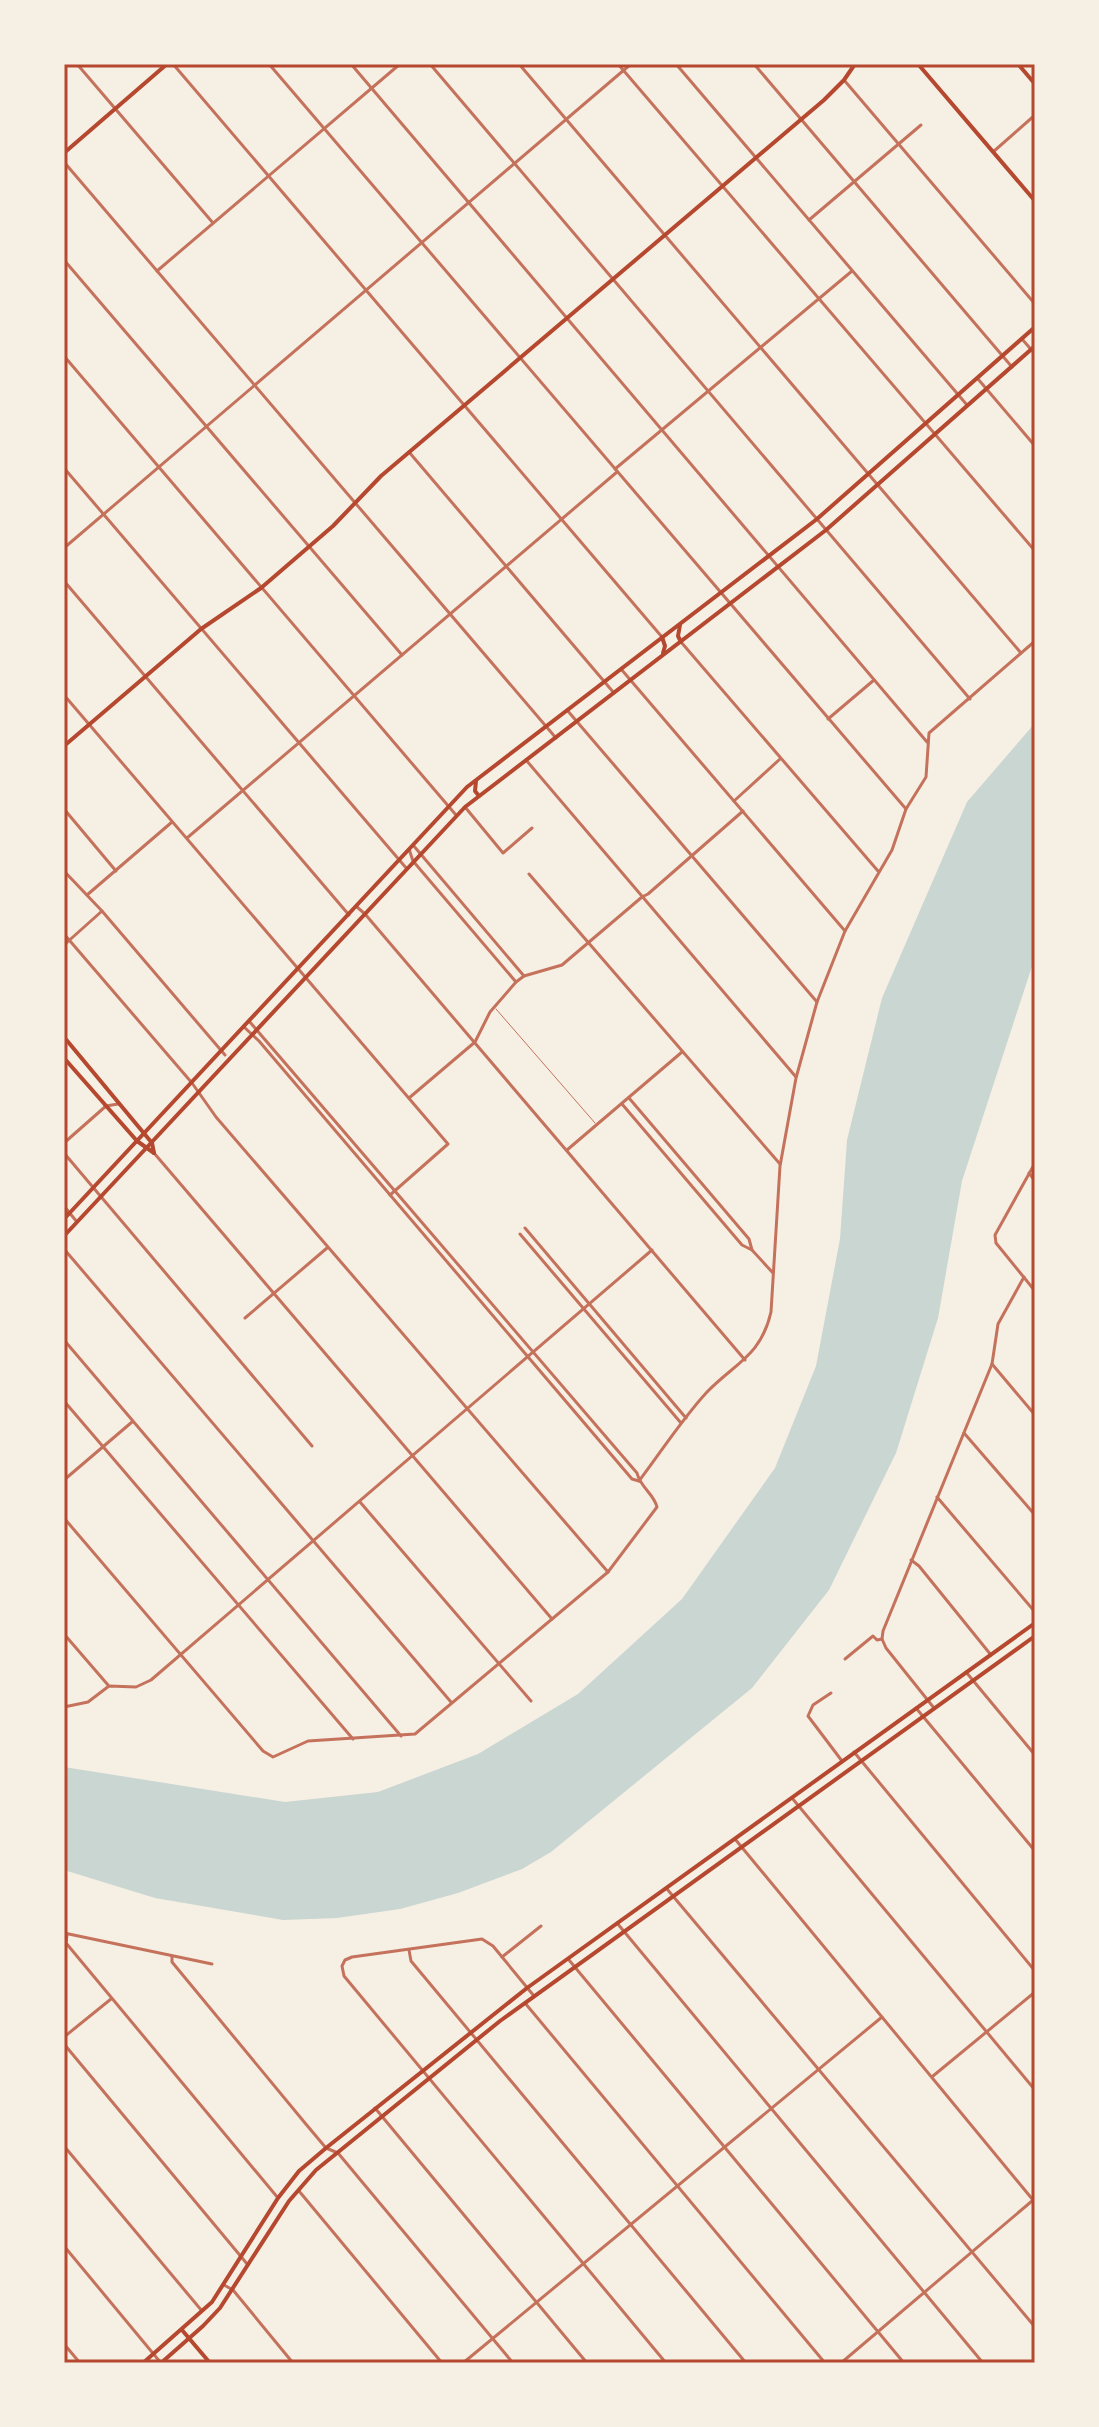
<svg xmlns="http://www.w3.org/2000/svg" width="1099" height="2427" font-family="Jost,sans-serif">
<rect width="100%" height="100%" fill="#f6efe4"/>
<polygon fill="#c9d6d2" points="1035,723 1035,957 962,1181 938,1318 896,1453 829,1590 752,1688 551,1852 522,1869 458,1893 400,1909 337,1918 283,1920 155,1898 64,1870 64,1767 285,1802 378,1792 478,1754 578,1694 682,1599 775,1468 816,1366 840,1239 847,1140 882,998 967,802"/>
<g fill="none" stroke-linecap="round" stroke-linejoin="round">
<polyline stroke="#c5725c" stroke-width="1" points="496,1009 595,1123"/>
<g stroke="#c5725c" stroke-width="3">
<polyline points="77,64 213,223"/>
<polyline points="173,64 662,637"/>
<polyline points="269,64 906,809"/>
<polyline points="351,64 927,742"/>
<polyline points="430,64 970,699"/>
<polyline points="519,64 1021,653"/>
<polyline points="618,64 1035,551"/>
<polyline points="754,64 1012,367"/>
<polyline points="844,80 1035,304"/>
<polyline points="993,152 1035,115"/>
<polyline points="809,220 921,125"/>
<polyline points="64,260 402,655"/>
<polyline points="157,271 400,64"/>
<polyline points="1022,339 1035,354"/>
<polyline points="64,356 456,815"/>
<polyline points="978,379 1035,446"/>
<polyline points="409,452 614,693"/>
<polyline points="64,468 407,869"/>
<polyline points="615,469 852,271"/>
<polyline points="64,548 631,64"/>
<polyline points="64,581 349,915"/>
<polyline points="681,642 878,871"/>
<polyline points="621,669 845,931"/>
<polyline points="64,695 448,1144 390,1195"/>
<polyline points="567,710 817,1002"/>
<polyline points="828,719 874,680"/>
<polyline points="526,760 796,1077"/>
<polyline points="734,801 780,759"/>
<polyline points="465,807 503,853 532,828"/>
<polyline points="64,809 116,871"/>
<polyline points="187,838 617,472"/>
<polyline points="413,845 524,976"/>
<polyline points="409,849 413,861 516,982"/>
<polyline points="64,871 102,911 225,1055"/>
<polyline points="529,874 780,1164"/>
<polyline points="87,895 172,822"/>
<polyline points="357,907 365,914 745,1360"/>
<polyline points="64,934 192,1083 216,1117 608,1572"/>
<polyline points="64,945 102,911"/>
<polyline points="244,1027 259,1041 632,1479 639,1481"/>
<polyline points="409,1098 475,1042 490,1012 516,982 524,976 562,965 642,897 648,894 743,811"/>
<polyline points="629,1098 749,1239 752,1250"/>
<polyline points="622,1104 742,1245 752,1250 773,1273"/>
<polyline points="64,1143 106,1106 118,1104"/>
<polyline points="567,1150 682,1052"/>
<polyline points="64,1153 312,1446"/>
<polyline points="154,1153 552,1619"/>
<polyline points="1035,1163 995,1235 996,1243 1035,1291"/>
<polyline points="1029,1173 1035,1181"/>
<polyline points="64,1206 77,1222"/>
<polyline points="525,1228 686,1418"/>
<polyline points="520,1234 681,1423"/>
<polyline points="64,1249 451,1702"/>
<polyline points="245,1318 327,1248"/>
<polyline points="64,1340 401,1736"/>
<polyline points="992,1364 1035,1415"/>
<polyline points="64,1401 353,1739"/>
<polyline points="964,1433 1035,1515"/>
<polyline points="64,1480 132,1422"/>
<path d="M639,1481C661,1452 682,1419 707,1392C735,1363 761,1356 771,1312L780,1166L796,1078L817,1002L845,931L892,850L906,809L926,777L929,733L1035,641"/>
<polyline points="937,1497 1035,1612"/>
<polyline points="360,1502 531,1701"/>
<path d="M64,1518L263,1751L273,1757L308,1741L415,1734L608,1572L657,1507C654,1494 640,1487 637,1473L249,1021"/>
<polyline points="911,1560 919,1566 991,1655"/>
<polyline points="64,1634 108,1685"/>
<polyline points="845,1659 873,1636 877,1640 882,1639"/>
<polyline points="966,1672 1035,1755"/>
<polyline points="831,1693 813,1705 808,1716 842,1761"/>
<polyline points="64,1707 88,1702 109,1686 136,1687 151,1680 652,1250"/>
<polyline points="916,1708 1035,1851"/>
<polyline points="934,1708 886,1648 882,1639 883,1631 992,1364 998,1324 1024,1277"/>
<polyline points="854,1752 1035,1971"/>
<polyline points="792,1798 1035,2090"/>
<polyline points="735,1839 1033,2200"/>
<polyline points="617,1923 983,2363"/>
<polyline points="64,1933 212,1964"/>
<polyline points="67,1934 66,1943 278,2198"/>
<polyline points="409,1950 411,1961 746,2363"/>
<polyline points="172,1957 172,1962 305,2123 326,2148 338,2153 513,2363"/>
<polyline points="502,1957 541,1926"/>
<polyline points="569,1960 904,2363"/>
<polyline points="534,1996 493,1946 482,1939 352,1957 345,1960 342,1966 344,1976 666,2363"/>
<polyline points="525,2003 825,2363"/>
<polyline points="64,2037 111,1999"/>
<polyline points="64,2044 248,2265"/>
<polyline points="933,2076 1035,1992"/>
<polyline points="375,2108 587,2363"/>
<polyline points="64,2146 202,2311"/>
<polyline points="299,2191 442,2363"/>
<polyline points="64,2246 161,2363"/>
<polyline points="224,2285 233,2290 293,2363"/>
<polyline points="64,2344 80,2363"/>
<polyline points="463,2363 882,2017"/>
<polyline points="841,2363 1032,2201"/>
</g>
<g stroke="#c5725c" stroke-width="3">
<polyline points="676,64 967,405"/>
<polyline points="64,162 556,738"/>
<polyline points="667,1889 1035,2327"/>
</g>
<g stroke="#b5482f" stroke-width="4">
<polyline points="918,64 1035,201"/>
<polyline points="1018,64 1035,84"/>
<polyline points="64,153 167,64"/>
<polyline points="64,746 201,629 261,588 333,526 381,476 824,100 844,80 855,64"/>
<polyline points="64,1037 152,1143 154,1153"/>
<polyline points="64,1058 137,1141 154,1153"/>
<polyline points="182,2330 210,2363"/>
<polyline points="143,2363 212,2302 278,2198 299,2171 326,2148 527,1988 1035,1623"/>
<polyline points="161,2363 203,2326 220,2308 289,2201 316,2170 500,2021 1035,1636"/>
</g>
<g stroke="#b5482f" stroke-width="4">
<polyline points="680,625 678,636 681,642"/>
<polyline points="662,637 665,646 663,653"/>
<polyline points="476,781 475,791 479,796"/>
<polyline points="64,1219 467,787 817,519 1035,327"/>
<polyline points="64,1236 465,807 826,530 1035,346"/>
</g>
</g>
<rect width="1099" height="2427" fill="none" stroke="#f6efe4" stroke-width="132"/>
<rect x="66" y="66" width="967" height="2295" fill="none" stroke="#b5482f" stroke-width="3"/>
</svg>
